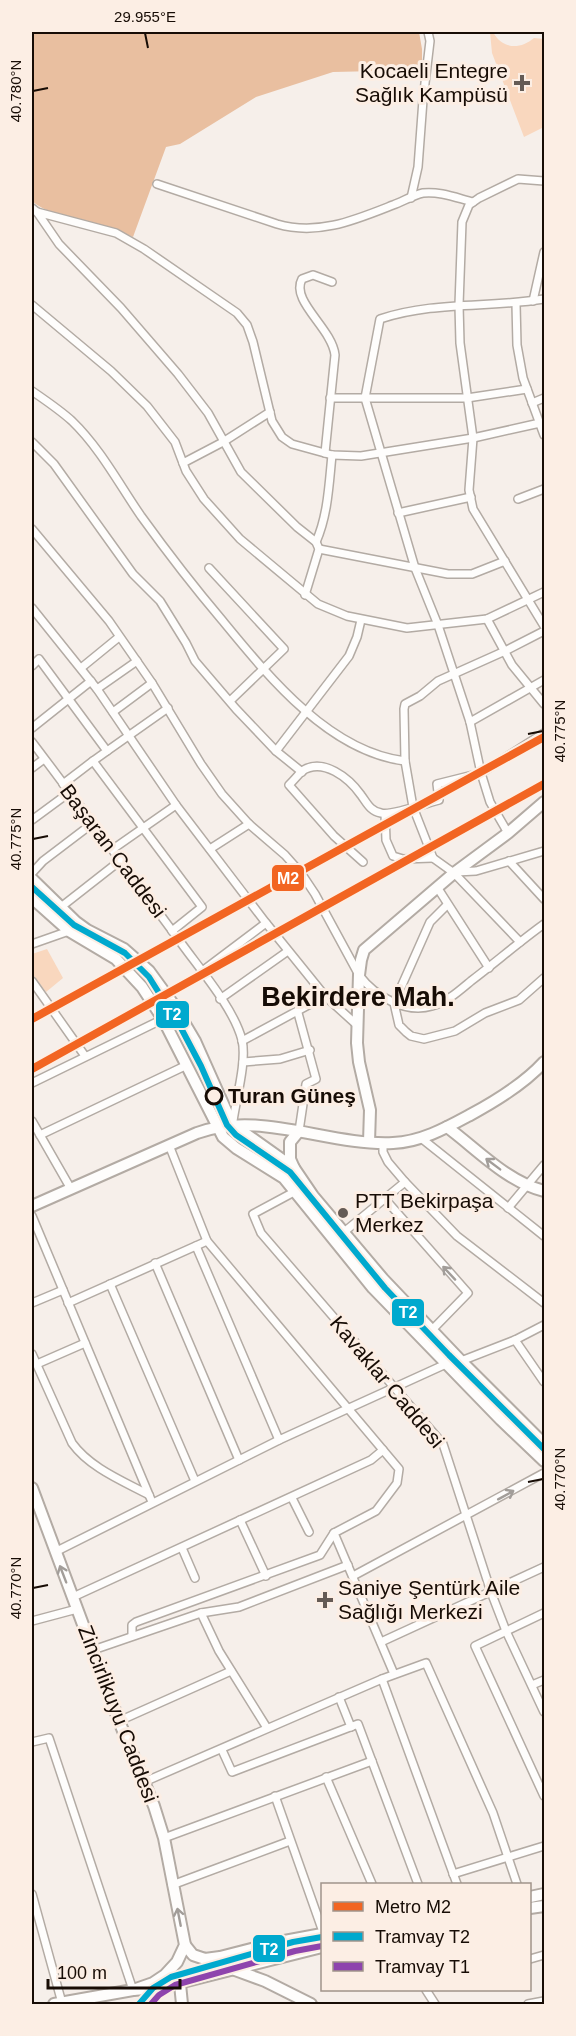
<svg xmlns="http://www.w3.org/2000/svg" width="576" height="2036" font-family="Arial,sans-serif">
<rect width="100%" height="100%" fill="#f6efea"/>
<g fill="#f9d7be">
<path d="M490,32H493C502,49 520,50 534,38L544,39V127L524,137L492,53Z"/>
<polygon points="47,949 63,978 46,992 32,973 32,954"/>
</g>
<path fill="#e9bfa0" d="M32,32H419L422,49V70L333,72L256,97L180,144L166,147L133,237C104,223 54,220 32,201Z"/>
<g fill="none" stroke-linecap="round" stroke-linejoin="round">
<defs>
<g id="street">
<polyline points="544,181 518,179 479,198 469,205 462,222 459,305 460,343 473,438 469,490 473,509 544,626"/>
<path d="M157,184L277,224C318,236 355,220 393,205C402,202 413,195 423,193C439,191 457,198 473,202"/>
<polyline points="411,198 418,167 423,100 430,41 428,32"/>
<polyline points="32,208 37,212 59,244 121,308 178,374 208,413 241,472 297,527 316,542 319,549 305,595"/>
<polyline points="37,212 116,233 144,249 237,313 247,325 253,342 272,421 282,437 292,444 332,455 361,456 473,438 540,423"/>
<polyline points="533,301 544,252"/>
<polyline points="516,304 517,345 523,378 544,435"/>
<polyline points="32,305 111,371 147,406 175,442 186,471 204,499 240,539 318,604 347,616 407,628 487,619 544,592"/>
<path d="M32,391C45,400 60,410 72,421C100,448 119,484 141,516C167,552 194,587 222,620C268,676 329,752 405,761"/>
<polyline points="330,398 467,398 527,389"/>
<polyline points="532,403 544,398"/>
<polyline points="32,442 54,464 133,574 160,601 186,643 195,661 236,709 276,751 302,772"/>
<path d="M325,453L335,355C332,328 290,301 302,279L313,275L332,282"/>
<polyline points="183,463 223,442 270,412"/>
<polyline points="518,499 544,489"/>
<polyline points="398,513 471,497"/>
<path d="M32,529L109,621L152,683L201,764L222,794L249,824L285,855L301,873L315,894L359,975C375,996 405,1014 432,1006C447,1002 459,991 471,981C496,962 519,942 544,924"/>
<path d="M316,542C328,515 329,484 332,455"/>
<polyline points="319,549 448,574 472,574 505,561"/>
<polyline points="209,568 284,649 230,701"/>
<polyline points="32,608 97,689 176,805 266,923 325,996 358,1026"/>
<polyline points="487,619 512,665 544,704"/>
<polyline points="32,666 39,659 107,751 93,761 202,907 172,931"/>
<polyline points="81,668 119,637"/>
<polyline points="97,689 137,661"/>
<polyline points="113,712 152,683"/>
<polyline points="470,722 544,680"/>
<polyline points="32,728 91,681"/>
<path d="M32,742C82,808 130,874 179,940C198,967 234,1008 242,1040C247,1061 236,1099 233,1121"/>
<polyline points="107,751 168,708"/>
<polyline points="276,751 349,656 357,637 361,620"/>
<polyline points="32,768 44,759"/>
<polyline points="63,784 93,761"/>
<polyline points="385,814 386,840 393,856 403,859 433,858"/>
<polyline points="32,820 70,792"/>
<path d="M508,833L490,802L481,773L470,722L438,625L415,568L365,398L380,319C434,301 489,308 544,299"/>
<polyline points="113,849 176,805"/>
<polyline points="210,849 249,824"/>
<polyline points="509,861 544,899"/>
<path d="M363,862L334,836L289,785C294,780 298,775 302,771C323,757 349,778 361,795C367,803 370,811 381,813C391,816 427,803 439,800L437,784L481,773L544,733"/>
<polyline points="456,872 476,871 544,851"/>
<polyline points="32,873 43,861 93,823"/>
<polyline points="437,887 489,968"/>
<polyline points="447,905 430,922 394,1003 399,1025 406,1032 411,1036 424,1039 455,1031 485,1013 519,1000 544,978"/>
<polyline points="61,907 121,860"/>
<polyline points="520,942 454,873 433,858 413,807 405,761 404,709 405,704 420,696 438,681 505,651 544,631"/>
<polyline points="32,944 69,931"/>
<polyline points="201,972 266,923"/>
<polyline points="32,981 85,1056"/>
<polyline points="220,999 288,951"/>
<polyline points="298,1013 316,1079 306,1084 299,1131"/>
<polyline points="242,1041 325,996"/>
<polyline points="243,1062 280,1059 310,1050"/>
<polyline points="32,1083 163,1019"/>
<polyline points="32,1121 71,1189"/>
<polyline points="40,1135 187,1065"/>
<polyline points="421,1138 544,1236"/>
<polyline points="383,1143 383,1152 388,1162 405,1182 457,1236 544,1303"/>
<polyline points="169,1145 207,1241 399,1469 397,1483 376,1511 334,1533 394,1674"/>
<polyline points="294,1192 253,1214 261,1233 443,1444 491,1592 506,1631 544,1712"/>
<polyline points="385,1199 468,1293 432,1330"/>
<polyline points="508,1208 544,1165"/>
<polyline points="32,1216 152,1502"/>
<polyline points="344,1232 405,1182"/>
<polyline points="196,1246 279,1440"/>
<polyline points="155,1263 239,1460"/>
<polyline points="110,1284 195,1481"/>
<polyline points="32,1303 63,1290"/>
<polyline points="68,1303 207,1241"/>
<polyline points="515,1340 544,1382"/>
<path d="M32,1354L72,1443C90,1468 123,1481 149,1495"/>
<polyline points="461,1361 515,1340 544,1325"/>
<polyline points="37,1364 85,1343"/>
<polyline points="292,1498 309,1532"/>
<polyline points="240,1520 266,1576"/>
<polyline points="182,1548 195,1578"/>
<polyline points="55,1552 279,1440 446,1364"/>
<polyline points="353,1576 544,1473"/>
<polyline points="73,1597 371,1460 383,1450"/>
<polyline points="201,1613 219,1651 267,1728"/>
<polyline points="544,1613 475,1646 544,1796"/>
<polyline points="32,1621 77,1609"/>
<polyline points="132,1635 132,1625 136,1622 320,1555 334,1533"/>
<polyline points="381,1642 544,1567"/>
<polyline points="93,1650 201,1613 239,1607 348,1565"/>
<polyline points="382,1679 457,1884"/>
<polyline points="532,1685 544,1680"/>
<polyline points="339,1697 351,1727"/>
<polyline points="119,1721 231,1671"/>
<polyline points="32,1742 49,1738 133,1990"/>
<polyline points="222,1750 232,1772 358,1724 418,1884"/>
<polyline points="326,1777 372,1884"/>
<polyline points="144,1782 382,1679 426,1663 493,1813 517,1884"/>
<polyline points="275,1796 322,1929"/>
<polyline points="164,1838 372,1761"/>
<polyline points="453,1874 544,1846"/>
<polyline points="172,1885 290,1841"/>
<polyline points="32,1894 62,2003"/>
<polyline points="530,1959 544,1955"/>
<polyline points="426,1990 435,2004"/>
<polyline points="528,2004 544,2001"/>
</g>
<g id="secondary">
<polyline points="32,879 76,922 87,930 124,949 149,971 173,1004 195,1041 232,1124 294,1168 313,1196 383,1279 461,1361 544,1444"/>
<polyline points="32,898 69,931 116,959 142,987 163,1019 223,1137 236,1148 284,1178 373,1288 501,1420 544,1461"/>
<path d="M447,1127C478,1150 506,1181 544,1191"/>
<polyline points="369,1142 370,1110 359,1062 357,1043 359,975 361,960 364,950 454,873 508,833 544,802"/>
<polyline points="294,1168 290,1159 290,1142 299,1131"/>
</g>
<g id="primary">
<path d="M32,1206L197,1133C261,1110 327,1146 393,1143C421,1142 446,1128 470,1115C496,1101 524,1084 544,1062"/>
<polyline points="32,1488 119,1721 154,1806 164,1838 185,1945 177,1962 165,1975 153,1983 133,1990"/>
<polyline points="530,1897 544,1894"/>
<polyline points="530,1908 544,1906"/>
<polyline points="185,1945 193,1955 205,1959 220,1957 279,1942 322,1934"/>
<polyline points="235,1970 265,1981 311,2004"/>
<polyline points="180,1984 182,2004"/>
<polyline points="54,2004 133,1990 159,1988 322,1947"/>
</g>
</defs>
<use href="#street" stroke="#b3aba4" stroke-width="10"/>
<use href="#secondary" stroke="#b3aba4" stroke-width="14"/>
<use href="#primary" stroke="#b3aba4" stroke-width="14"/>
<use href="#street" stroke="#fefdfc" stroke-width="7"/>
<use href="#secondary" stroke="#fefdfc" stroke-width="10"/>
<use href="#primary" stroke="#fefdfc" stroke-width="10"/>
<defs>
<g id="tram-1">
<polyline points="32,887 74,925 125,953 149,977 181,1028 201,1066 227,1125 236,1135 290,1172 385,1288 449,1355 544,1449"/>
<polyline points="139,2004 153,1988 171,1977 293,1942 322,1937"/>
</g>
<polyline id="tram-2" points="151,2004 159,1995 175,1985 295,1951 322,1946"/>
</defs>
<use href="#tram-1" stroke="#fceee4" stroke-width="10"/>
<use href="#tram-2" stroke="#fceee4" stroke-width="10"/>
<use href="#tram-1" stroke="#00a9ce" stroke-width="6"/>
<use href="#tram-2" stroke="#8e44ad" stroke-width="6"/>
<defs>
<g id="metro-1">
<polyline points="32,1019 544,737"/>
<polyline points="32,1069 544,784"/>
</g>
</defs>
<use href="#metro-1" stroke="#fceee4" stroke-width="12"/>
<use href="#metro-1" stroke="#f26522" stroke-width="8"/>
</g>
<defs><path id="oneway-shaft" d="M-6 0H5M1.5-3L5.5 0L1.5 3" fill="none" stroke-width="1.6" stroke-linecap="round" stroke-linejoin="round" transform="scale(1.5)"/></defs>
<g stroke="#a29d99">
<use href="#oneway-shaft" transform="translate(493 1164) rotate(-143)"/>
<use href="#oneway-shaft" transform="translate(449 1273) rotate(-133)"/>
<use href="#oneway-shaft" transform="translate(506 1495) rotate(-29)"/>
<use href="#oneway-shaft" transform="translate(63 1574) rotate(-111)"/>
<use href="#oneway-shaft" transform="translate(179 1917) rotate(-101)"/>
</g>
<path fill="none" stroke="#170c05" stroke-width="2" d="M145,33L148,48M33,91L48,88M528,734L543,731M33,839L48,836M528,1482L543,1479M33,1588L48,1585"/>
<g fill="#655b55" stroke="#fceee4" stroke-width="2">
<path d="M519 74h6v6h6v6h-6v6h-6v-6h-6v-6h6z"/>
<circle cx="343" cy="1213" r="6"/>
<path d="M322 1591h6v6h6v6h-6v6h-6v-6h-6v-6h6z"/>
</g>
<circle fill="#fceee4" stroke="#170c05" stroke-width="3" cx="214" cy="1096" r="8"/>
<g text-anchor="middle" stroke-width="6" stroke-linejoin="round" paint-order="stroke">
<g font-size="21" fill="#170c05" stroke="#fceee4" text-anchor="start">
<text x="508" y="78" text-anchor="end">Kocaeli Entegre<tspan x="508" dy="24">Sağlık Kampüsü</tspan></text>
<text x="355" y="1208">PTT Bekirpaşa<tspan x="355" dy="24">Merkez</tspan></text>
<text x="338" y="1595">Saniye Şentürk Aile<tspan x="338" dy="24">Sağlığı Merkezi</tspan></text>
</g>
<g font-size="21" fill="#170c05" stroke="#fceee4">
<text transform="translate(113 851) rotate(53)" y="7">Başaran Caddesi</text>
<text transform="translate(387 1382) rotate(50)" y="7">Kavaklar Caddesi</text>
<text transform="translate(118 1714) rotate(69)" y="7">Zincirlikuyu Caddesi</text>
</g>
<g font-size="21" font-weight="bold" fill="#170c05" stroke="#fceee4" text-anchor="start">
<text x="228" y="1103">Turan Güneş</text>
</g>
<g font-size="27" font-weight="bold" fill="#170c05" stroke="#fceee4">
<text x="358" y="1006">Bekirdere Mah.</text>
</g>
</g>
<g stroke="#fceee4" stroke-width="2">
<rect x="271" y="864" width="34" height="28" rx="6" fill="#f26522"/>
<rect x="155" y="1000" width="35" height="29" rx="6" fill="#00a9ce"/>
<rect x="391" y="1298" width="34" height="29" rx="6" fill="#00a9ce"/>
<rect x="252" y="1934" width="34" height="29" rx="6" fill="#00a9ce"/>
</g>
<g font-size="16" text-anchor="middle" font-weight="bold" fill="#fff">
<text x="288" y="884">M2</text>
<text x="172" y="1020">T2</text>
<text x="408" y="1318">T2</text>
<text x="269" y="1955">T2</text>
</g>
<rect width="576" height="2036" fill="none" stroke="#fceee4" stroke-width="66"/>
<rect x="321" y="1883" width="210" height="108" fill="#fceee4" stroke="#a0948b" stroke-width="1.5"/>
<rect x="333" y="1902" width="30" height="9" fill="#f26522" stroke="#a0948b" stroke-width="1.5"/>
<text x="375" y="1913" font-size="18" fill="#170c05">Metro M2</text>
<rect x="333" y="1932" width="30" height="9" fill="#00a9ce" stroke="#a0948b" stroke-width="1.5"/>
<text x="375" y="1943" font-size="18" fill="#170c05">Tramvay T2</text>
<rect x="333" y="1962" width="30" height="9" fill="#8e44ad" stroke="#a0948b" stroke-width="1.5"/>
<text x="375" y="1973" font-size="18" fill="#170c05">Tramvay T1</text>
<path d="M48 1979v9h132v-9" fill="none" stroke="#170c05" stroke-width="3"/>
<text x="57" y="1979" font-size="18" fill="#170c05" stroke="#fceee4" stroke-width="4.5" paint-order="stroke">100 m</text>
<rect x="33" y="33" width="510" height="1970" fill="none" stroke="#170c05" stroke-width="2"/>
<g font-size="15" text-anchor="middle" fill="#170c05">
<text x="145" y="22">29.955°E</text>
<text transform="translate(16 91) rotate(-90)" y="5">40.780°N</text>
<text transform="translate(560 731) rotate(-90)" y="5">40.775°N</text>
<text transform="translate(16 839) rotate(-90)" y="5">40.775°N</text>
<text transform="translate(560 1479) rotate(-90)" y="5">40.770°N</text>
<text transform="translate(16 1588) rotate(-90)" y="5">40.770°N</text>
</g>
</svg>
